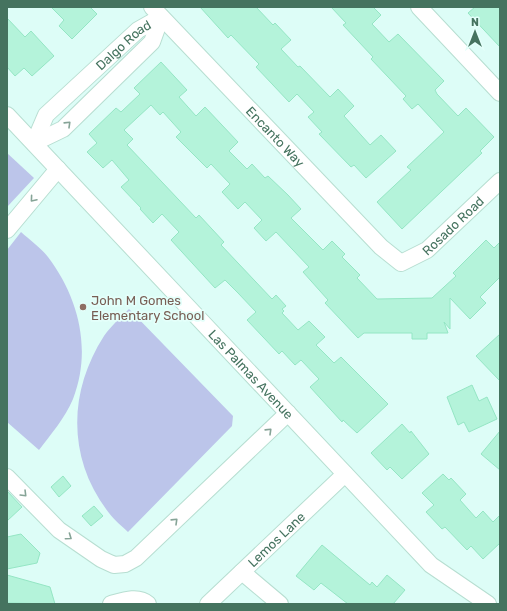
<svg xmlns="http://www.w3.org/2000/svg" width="507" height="611" font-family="Rubik,sans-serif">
<rect width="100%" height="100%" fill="#ddfdf7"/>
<g fill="#bcc5ea">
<polygon points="7,153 34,178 7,207"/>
<path d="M21,232C30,240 41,248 48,257C79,298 92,350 73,399C65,418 51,434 39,450L7,422V250Z"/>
<path d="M129,309L233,416L232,426L128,532C122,526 114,520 109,513C67,459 68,392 104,336C111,326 121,317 129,309Z"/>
</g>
<g fill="#b4f3da" stroke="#94e6c4">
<polygon points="51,7 90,7 97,14 72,39 59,26 64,20"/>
<polygon points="200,7 256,7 273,25 275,23 291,40 281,49 298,67 300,66 330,97 338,89 354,106 344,116 370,145 381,135 396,151 366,178 354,165 351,167 319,134 322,132 308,117 314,112 297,94 289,102 256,67 259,64 231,35 228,38"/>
<polygon points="331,7 373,7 381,15 372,24 389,42 398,34 444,81 435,90 437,94 458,116 466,108 494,137 480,151 482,153 402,229 377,202 411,170 407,167 444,132 418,104 412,109 403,99 406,96 371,59 373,57 343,25 346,23"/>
<polygon points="475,7 500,7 500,47 468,13"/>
<polygon points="7,18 25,37 31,31 54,56 32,76 24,68 15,76 7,67"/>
<polygon points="161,62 187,90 179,97 196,116 205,107 238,142 229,151 247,169 252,164 265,178 268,176 288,195 301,209 291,218 323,250 332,241 345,254 342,257 360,275 357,278 377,299 432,298 456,276 453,273 486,240 494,248 500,242 500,277 480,297 486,303 470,319 450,298 450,329 444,322 448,333 427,333 427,339 412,339 412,333 364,333 358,338 325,303 328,300 303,272 309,267 276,232 266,241 254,228 262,220 245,202 238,209 222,192 230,184 211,164 207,168 176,137 181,132 163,112 160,115 151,105 124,130 133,139 127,145 196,218 199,215 224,242 221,245 272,299 276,295 286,306 282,309 284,311 282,313 298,330 309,321 325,337 316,345 334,363 341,357 388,404 357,433 343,420 342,422 310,387 319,379 301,360 295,365 282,351 279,354 247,320 256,312 238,293 225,280 215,288 171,240 179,232 162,214 153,223 140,209 141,208 121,187 129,180 112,160 103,168 87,152 97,143 89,134 116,108 121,112 140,94 134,88"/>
<polygon points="500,334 500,381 476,356"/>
<polygon points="472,385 479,401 487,397 497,419 469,432 464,422 458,425 447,397"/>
<polygon points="402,424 410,433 411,431 429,454 402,479 390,467 387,470 371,453"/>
<polygon points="500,431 500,470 481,454"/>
<polygon points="443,474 449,480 451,478 466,494 460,500 476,518 483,511 493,522 500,515 500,543 483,559 471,546 467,550 445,527 442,529 426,512 434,505 422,493"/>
<polygon points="63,476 71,486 59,497 51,487"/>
<polygon points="7,491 22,507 7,521"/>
<polygon points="94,506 103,516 91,526 82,516"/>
<polygon points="21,534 40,553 37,563 7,569 7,537"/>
<polygon points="322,545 370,585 372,582 377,587 387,575 405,590 393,604 348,604 321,583 314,590 296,576"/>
<polygon points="7,575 50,587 55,604 7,603"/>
</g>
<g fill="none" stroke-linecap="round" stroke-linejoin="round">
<defs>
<g id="minor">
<path id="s1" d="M152,7L381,247L401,263L427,250L500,181"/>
<polyline points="419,7 500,93"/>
<path id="s2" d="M7,115L431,565L488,604"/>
<polyline points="34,143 63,129 152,42 161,17"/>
<path id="s3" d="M34,143L46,115L138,30L161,17"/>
<polyline points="7,230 58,169"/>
<polyline points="7,477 59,530 101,559 114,565 125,564 136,558 288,413"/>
<polyline points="242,572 280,604"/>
<path d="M111,604C122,601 138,595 148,604"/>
<path id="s4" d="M208,604L345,474"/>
</g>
</defs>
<use href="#minor" stroke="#b7ded1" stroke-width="18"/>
<use href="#minor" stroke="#fff" stroke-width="16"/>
</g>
<defs><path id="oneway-chevron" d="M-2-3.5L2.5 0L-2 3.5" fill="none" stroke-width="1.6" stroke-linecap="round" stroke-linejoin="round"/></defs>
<g stroke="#86a497">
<use href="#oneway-chevron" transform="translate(68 124) rotate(-44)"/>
<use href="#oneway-chevron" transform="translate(33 199) rotate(130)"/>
<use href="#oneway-chevron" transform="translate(269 431) rotate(-44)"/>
<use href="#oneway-chevron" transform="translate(24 494) rotate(45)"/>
<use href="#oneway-chevron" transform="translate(175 521) rotate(-44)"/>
<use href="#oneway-chevron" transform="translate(69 537) rotate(35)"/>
</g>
<circle fill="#8d6e63" stroke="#e4fffa" stroke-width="1.5" cx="83" cy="307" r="4"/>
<g text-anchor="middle" stroke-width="3.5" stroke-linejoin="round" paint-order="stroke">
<g font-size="13" fill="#45735f" stroke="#e4fffa">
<text dy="5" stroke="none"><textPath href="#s3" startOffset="135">Dalgo Road</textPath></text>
<text dy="5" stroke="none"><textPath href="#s1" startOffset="179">Encanto Way</textPath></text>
<text dy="5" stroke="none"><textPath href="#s1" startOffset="422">Rosado Road</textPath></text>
<text dy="5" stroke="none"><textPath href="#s2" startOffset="356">Las Palmas Avenue</textPath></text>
<text dy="5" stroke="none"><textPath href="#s4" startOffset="94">Lemos Lane</textPath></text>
</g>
<g font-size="13" fill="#785e54" stroke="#e4fffa" text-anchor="start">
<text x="91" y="305">John M Gomes<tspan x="91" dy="15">Elementary School</tspan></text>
</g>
</g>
<rect width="507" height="611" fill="none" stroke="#45735f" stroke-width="16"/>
<g transform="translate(475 32)" stroke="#e4fffa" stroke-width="3" paint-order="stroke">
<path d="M0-3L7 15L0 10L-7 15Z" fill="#45735f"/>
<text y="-6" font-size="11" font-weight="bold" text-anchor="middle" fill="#45735f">N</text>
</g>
</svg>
